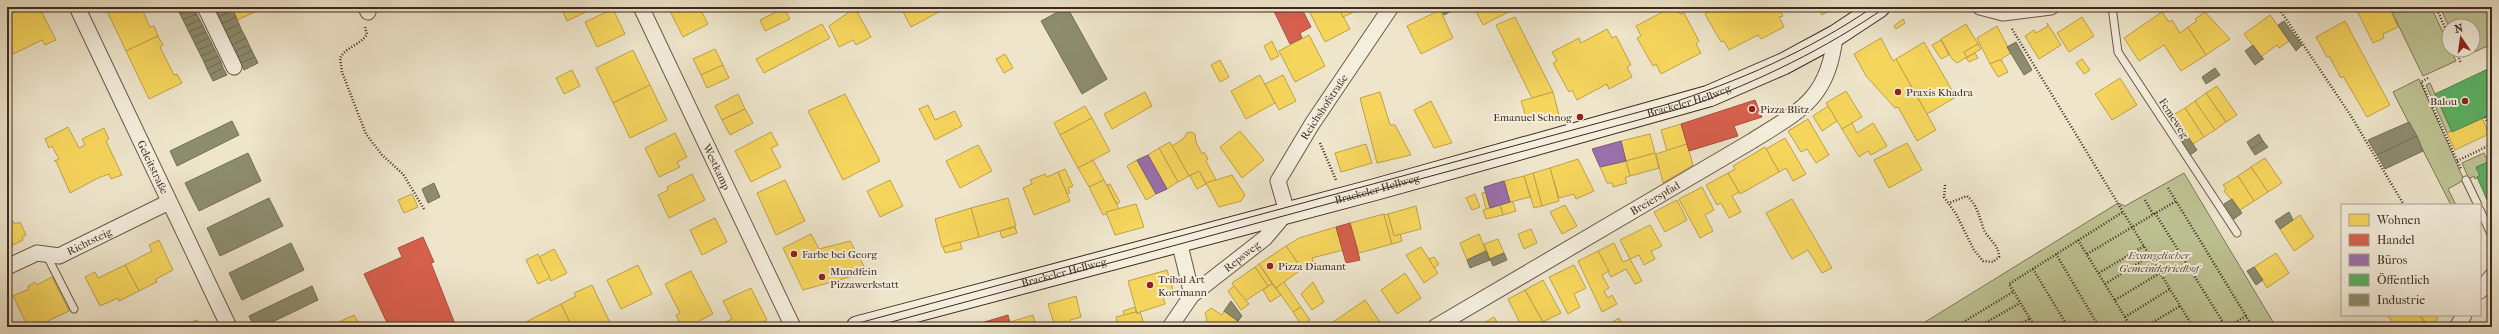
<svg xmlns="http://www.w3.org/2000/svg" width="2499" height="334" font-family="'IM FELL French Canon',serif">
<rect width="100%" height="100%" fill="#eee5cb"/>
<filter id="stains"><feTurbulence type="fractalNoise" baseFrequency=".005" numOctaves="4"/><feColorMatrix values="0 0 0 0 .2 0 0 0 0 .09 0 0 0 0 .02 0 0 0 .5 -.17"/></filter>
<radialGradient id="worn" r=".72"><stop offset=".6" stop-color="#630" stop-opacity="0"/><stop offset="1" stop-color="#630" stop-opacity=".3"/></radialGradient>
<g fill="#bec393" stroke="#7e7659">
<polygon points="2440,7 2492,7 2492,44 2463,57 2460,50 2473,50 2473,26 2449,27"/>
<polygon points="2433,11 2456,61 2423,76 2392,12"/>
<polygon points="2419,79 2464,180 2448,189 2456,205 2451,205 2393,92"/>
<polygon points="2430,83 2452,131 2447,133 2426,85"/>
<polygon points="2484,153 2488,162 2476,167 2480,175 2475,179 2474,176 2469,179 2462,163"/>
<polygon points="2184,173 2276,327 1917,327 2118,203 2125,206"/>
</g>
<g fill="#f6d55c" stroke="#bfa14a">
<polygon points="7,7 10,7 13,13 19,10 17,7 39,7 56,40 45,45 42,40 7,57"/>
<polygon points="105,7 141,7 150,27 154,26 158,36 126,51"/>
<polygon points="231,7 253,7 255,12 237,20"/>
<polygon points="561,7 584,7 586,12 567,21"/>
<polygon points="668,7 699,7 708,24 683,37"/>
<polygon points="902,7 948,7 911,27 901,8"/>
<polygon points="1316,7 1338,7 1350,29 1325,42 1309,11"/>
<polygon points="1338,7 1364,7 1343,17"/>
<polygon points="1474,7 1513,7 1514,9 1483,25"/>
<polygon points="1672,7 1676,7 1680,14 1684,13 1699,41 1696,44 1701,53 1661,74 1656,64 1653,66 1637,38 1641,36 1636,26"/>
<polygon points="1706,7 1778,7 1783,16 1779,17 1784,27 1761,39 1758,35 1729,50 1724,41 1721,42 1705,14 1709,12"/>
<polygon points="1818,7 1835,7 1822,15"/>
<polygon points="2365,7 2389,7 2398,27 2383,34 2384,38 2373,43 2357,11"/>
<polygon points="784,8 790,19 765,31 760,20"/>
<polygon points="855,8 871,37 856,45 853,40 839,47 829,26"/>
<polygon points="613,9 625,34 597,47 585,22"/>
<polygon points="1440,10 1453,38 1421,54 1407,26"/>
<polygon points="2162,12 2169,22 2172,20 2180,33 2188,27 2206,55 2181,71 2164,45 2139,61 2124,38"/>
<polygon points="2205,12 2230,39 2206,55 2188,27 2197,21 2195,19"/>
<polygon points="2270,15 2289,41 2279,48 2277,45 2262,56 2264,60 2244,34"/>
<polygon points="1515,17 1553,92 1532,98 1496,25"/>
<polygon points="2082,17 2094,36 2069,52 2057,33"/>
<polygon points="1903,19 1905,23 1896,29 1894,26"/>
<polygon points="2345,21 2390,105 2367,117 2343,76 2341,78 2329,56 2327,57 2316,37"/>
<polygon points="2047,23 2061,45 2039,59 2025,36 2034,30 2036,33 2048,26"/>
<polygon points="822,24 830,38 764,73 756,59"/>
<polygon points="1966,24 1978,44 1964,52 1967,57 1957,63 1952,59 1941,39"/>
<polygon points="1997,26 2011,53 2001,59 2002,61 1999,60 1990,64 1977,38"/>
<polygon points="1607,29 1612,38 1616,36 1631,65 1627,67 1632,77 1609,89 1607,84 1577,100 1572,90 1569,92 1553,63 1557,61 1552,52 1579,38 1581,43"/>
<polygon points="1309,35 1325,66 1295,82 1279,51"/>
<polygon points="158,36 163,45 160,47 174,75 177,74 182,83 149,99 126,51"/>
<polygon points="1881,38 1893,61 1896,59 1936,130 1917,141 1898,107 1895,108 1866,76 1854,54"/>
<polygon points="1941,40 1949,55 1941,59 1932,45"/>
<polygon points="1272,41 1279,56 1271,60 1264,46"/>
<polygon points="1924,42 1956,97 1927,114 1896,59"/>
<polygon points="1978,44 1981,49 1967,57 1964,52"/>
<polygon points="715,49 723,65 701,75 693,59"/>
<polygon points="633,50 650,85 613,103 596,68"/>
<polygon points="1975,53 1978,58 1969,62 1966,58"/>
<polygon points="1005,54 1013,68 1004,73 996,59"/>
<polygon points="2082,59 2090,70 2084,74 2076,63"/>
<polygon points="1220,60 1229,77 1220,82 1211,65"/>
<polygon points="1999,60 2002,61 2008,72 1998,77 1990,64"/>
<polygon points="723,65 729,78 707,88 701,75"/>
<polygon points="572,70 580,86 564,94 556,78"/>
<polygon points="1260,75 1275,103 1246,119 1231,91"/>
<polygon points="1283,75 1296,101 1279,110 1265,84"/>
<polygon points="2120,78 2137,105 2112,120 2095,94"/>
<polygon points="650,85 667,120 630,138 613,103"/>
<polygon points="2217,86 2237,115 2226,122 2206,93"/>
<polygon points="1846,91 1862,117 1842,129 1826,103"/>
<polygon points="1145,92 1152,106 1112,129 1104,114"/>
<polygon points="1380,92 1390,125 1395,125 1411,155 1377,163 1360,98"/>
<polygon points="1553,92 1559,115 1528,123 1521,101"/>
<polygon points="2206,93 2226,122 2215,130 2195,101"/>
<polygon points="738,94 745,109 722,120 715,106"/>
<polygon points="845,94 880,161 843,180 808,111"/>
<polygon points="1431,101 1452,143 1434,148 1414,110"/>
<polygon points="2195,101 2215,130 2204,137 2185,108"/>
<polygon points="928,105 935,120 955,111 962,126 935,140 919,109"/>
<polygon points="1085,106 1092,118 1060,135 1054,123"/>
<polygon points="1828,106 1837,121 1822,131 1813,116"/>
<polygon points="2185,108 2204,137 2193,144 2173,115"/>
<polygon points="745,109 753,123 730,135 722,120"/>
<polygon points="1092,118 1110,151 1078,168 1060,135"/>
<polygon points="2482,118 2489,134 2455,150 2447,133"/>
<polygon points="1808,119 1829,155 1816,163 1807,149 1801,152 1788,131"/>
<polygon points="1852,123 1857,133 1873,123 1887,146 1871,155 1868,151 1859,157 1842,129"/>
<polygon points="1681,124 1687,144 1667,151 1661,130"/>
<polygon points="68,127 79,148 85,145 82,139 104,128 109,139 106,141 122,175 111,179 109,174 98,178 70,193 56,161 54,161 59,159 52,146 49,148 45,139"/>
<polygon points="1240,131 1264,160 1242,178 1220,147"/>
<polygon points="771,132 778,145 771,148 781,167 751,182 735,151"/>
<polygon points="1191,132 1195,134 1196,142 1202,154 1204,152 1208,159 1206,161 1216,180 1206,183 1199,171 1189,176 1172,146 1183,139 1187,133"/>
<polygon points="675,133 687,157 677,162 680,167 659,177 645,148"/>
<polygon points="1650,134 1655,153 1626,161 1621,141"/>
<polygon points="1785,138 1806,174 1793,181 1786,168 1779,172 1766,149"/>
<polygon points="1170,142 1189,176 1178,182 1159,148"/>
<polygon points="1907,143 1922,170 1889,188 1874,160"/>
<polygon points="1366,144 1372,163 1341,172 1335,153"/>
<polygon points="1687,144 1693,165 1663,183 1656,154"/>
<polygon points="978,145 992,171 960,188 946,161"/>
<polygon points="1765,147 1779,172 1740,194 1728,173 1735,169 1733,166"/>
<polygon points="1159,148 1178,182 1167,189 1148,155"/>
<polygon points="1655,153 1659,168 1630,176 1626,161"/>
<polygon points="2265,158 2282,183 2268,192 2251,167"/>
<polygon points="1578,159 1594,191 1576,199 1574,194 1559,198 1550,168"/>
<polygon points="1093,160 1104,180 1089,187 1078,168"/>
<polygon points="1137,160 1156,194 1146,200 1127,166"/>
<polygon points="1626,161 1630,176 1625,178 1627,183 1613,187 1612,183 1607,183 1600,167"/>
<polygon points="2251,167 2268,192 2254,201 2238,176"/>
<polygon points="1550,168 1559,201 1542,206 1533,173"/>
<polygon points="1065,169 1073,186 1068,188 1070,193 1067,194 1058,172"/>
<polygon points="1199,171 1206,184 1197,189 1190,176"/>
<polygon points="1058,172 1070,201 1034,215 1023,188 1032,184 1030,180 1045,174 1047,177"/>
<polygon points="1533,173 1542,206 1534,208 1524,176"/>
<polygon points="1728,173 1739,192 1732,196 1741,212 1729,218 1721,203 1717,205 1706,185"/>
<polygon points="692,174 705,200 669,218 658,195 668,190 667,187"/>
<polygon points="1232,175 1245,195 1241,201 1219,207 1206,183"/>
<polygon points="1524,176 1530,197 1510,202 1504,181"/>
<polygon points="2238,176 2254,201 2240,210 2224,191 2226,189 2223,185"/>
<polygon points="785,180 805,221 776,235 757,193"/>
<polygon points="890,180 903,206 880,217 867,191"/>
<polygon points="1104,180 1119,209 1103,215 1089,187"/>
<polygon points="1110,184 1120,202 1117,204 1107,185"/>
<polygon points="1702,187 1714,210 1705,215 1713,231 1700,238 1679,199"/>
<polygon points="1486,192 1490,208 1486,209 1482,193"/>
<polygon points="412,194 418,207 404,213 398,200"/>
<polygon points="1475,194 1480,207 1472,210 1466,198"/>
<polygon points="1008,198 1016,226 979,237 971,208"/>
<polygon points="1792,199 1832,268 1822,273 1808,250 1792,259 1766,213"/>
<polygon points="1677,200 1687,220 1665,232 1654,212"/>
<polygon points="1510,202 1513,202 1516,211 1503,215 1500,205"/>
<polygon points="1136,204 1144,227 1115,235 1106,212"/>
<polygon points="1500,205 1503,215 1486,219 1483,210"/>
<polygon points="1565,205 1577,226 1562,234 1550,212"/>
<polygon points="1416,206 1421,229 1394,236 1388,214"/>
<polygon points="971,208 979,237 942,247 935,219"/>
<polygon points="1384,214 1392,244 1359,253 1350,223"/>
<polygon points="1388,214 1394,236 1400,234 1402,241 1392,244 1384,215"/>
<polygon points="2300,215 2314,237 2294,251 2280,229"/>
<polygon points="715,218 727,242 702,255 690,230"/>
<polygon points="13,221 15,224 20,222 26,235 22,237 23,240 7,248 7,224"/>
<polygon points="1650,225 1662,246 1651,251 1655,259 1644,265 1639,255 1630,259 1620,240"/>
<polygon points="1015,227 1017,233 1002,238 1000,231"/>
<polygon points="1336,227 1343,250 1312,258 1314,264 1302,269 1286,246 1299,238"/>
<polygon points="1531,229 1537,243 1524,249 1518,234"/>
<polygon points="811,234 819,249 850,241 867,272 803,290 783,248"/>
<polygon points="1479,234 1486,251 1467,260 1460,243"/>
<polygon points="1498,239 1504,253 1490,259 1484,244"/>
<polygon points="159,240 173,270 156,279 157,282 139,291 125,265 152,251 149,245"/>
<polygon points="960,242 962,249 945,253 943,247"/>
<polygon points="1614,243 1623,262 1630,259 1642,281 1635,284 1626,269 1611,277 1598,251"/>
<polygon points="1286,246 1302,269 1276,288 1259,264"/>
<polygon points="1421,247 1438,273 1424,283 1406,255"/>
<polygon points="554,249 567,273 551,281 539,257"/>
<polygon points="1598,251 1609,271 1602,275 1609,288 1604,291 1608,298 1612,295 1617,304 1602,312 1578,261"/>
<polygon points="2276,253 2289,273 2267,288 2254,267"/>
<polygon points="538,254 550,278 538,284 526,260"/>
<polygon points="1434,257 1439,264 1434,268 1429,259"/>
<polygon points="1259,264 1272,284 1268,286 1255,267"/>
<polygon points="125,265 139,291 119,301 118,298 100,306 85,277 95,272 98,278"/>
<polygon points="638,265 652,294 621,309 607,280"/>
<polygon points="1574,265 1586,288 1574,294 1580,307 1568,314 1549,277"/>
<polygon points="1255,267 1268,286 1245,301 1232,283"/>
<polygon points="1167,270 1174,293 1163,296 1165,304 1137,313 1128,281"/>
<polygon points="691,271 713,314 687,327 682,327 676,315 680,313 665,284"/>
<polygon points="1405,273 1421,298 1397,314 1381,290"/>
<polygon points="52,277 69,311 35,327 28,327 13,296 29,289 28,286 35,282 37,285"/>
<polygon points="1543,280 1561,313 1543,322 1525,290"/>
<polygon points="1284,282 1301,307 1293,312 1276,288"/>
<polygon points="1313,282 1324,302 1312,310 1301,294"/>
<polygon points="1272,284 1281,295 1270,302 1263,290"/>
<polygon points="592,285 612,327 572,327 561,304 576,296 574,293"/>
<polygon points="1234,286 1249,304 1241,310 1228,291"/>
<polygon points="751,288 767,320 753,327 724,327 723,323 732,319 723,301"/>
<polygon points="1525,290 1543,322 1534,327 1522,327 1508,299"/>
<polygon points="1076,296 1081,317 1070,320 1071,324 1055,327 1048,304"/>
<polygon points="1365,300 1382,325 1379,327 1326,327"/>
<polygon points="561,304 572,327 521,327 520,325"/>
<polygon points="1135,307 1136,312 1124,315 1123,311"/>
<polygon points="1301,307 1310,320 1302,326 1293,312"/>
<polygon points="1211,308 1222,315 1224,311 1238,321 1234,327 1202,327 1207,320 1205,313"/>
<polygon points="1136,312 1137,314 1140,312 1145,327 1118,327 1116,317"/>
<polygon points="354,315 360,327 330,327 330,326"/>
<polygon points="1033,315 1036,327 1011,327 1010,322"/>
<polygon points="2387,315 2419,315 2428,327 2397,327"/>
<polygon points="2420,315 2435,315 2438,319 2429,327"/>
<polygon points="1494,317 1500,327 1477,327"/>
<polygon points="1619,318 1624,327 1611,327 1609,324"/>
<polygon points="197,320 200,327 187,327 186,324"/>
</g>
<g fill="#d6604d" stroke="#a9503f">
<polygon points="1272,7 1301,7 1311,27 1300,33 1302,38 1290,44"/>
<polygon points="1755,100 1762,117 1734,126 1738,136 1689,151 1681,124"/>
<polygon points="1350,223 1360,260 1346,263 1336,227"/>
<polygon points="423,237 434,262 431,263 455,324 448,327 389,327 364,274 402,257 398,248"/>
<polygon points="1008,315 1011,327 982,327 981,323"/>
</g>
<g fill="#9970ab" stroke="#7e5b81">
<polygon points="1621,141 1626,161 1600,167 1592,149"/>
<polygon points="1148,155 1167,189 1156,194 1137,160"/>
<polygon points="1504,181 1510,202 1490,208 1484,187"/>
</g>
<g fill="#5aae61" stroke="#52864d">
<polygon points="2492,67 2492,114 2452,132 2435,94"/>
<polygon points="2492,160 2492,209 2491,209 2477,177 2480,175 2476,168"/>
</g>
<g fill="#8c8c6e" stroke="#756e56">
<polygon points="180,7 194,7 194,8 180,14 177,8"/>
<polygon points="222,7 231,7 233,10 219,17 216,10"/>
<polygon points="1067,7 1107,79 1082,94 1041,21"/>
<polygon points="1440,7 1459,7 1444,15"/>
<polygon points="194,8 197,14 183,20 180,14"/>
<polygon points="233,10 236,17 222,24 219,17"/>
<polygon points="197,14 200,20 186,26 183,20"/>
<polygon points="236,17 239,24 225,31 222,24"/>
<polygon points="200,20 203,26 189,32 186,26"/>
<polygon points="2284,21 2302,45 2296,51 2278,25"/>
<polygon points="239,24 242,31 229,38 225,31"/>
<polygon points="203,26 206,32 192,38 189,32"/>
<polygon points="242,31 246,38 232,45 229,38"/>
<polygon points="206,32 209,38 195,44 192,38"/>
<polygon points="209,38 212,44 198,50 195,44"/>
<polygon points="246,38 249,45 235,51 232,45"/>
<polygon points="2016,42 2032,70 2024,75 2007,47"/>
<polygon points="212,44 215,50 201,56 198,50"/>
<polygon points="249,45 252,51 238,57 235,51"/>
<polygon points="2253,45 2263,59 2255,65 2245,51"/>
<polygon points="215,50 218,56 204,62 201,56"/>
<polygon points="252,51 255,57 241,63 238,57"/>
<polygon points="218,56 221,62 207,69 204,62"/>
<polygon points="255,57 258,63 244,70 241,63"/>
<polygon points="221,62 223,68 210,75 207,69"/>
<polygon points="223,68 227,75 213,81 210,75"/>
<polygon points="2215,68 2220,75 2206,84 2202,77"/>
<polygon points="232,121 239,135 177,166 170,151"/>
<polygon points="2409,122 2417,136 2377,155 2368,140"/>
<polygon points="2259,134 2263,141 2251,149 2247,142"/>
<polygon points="2417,136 2423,151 2385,169 2377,155"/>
<polygon points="2188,137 2197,150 2190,155 2181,141"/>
<polygon points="2263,141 2268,147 2255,155 2251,149"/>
<polygon points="248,153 261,181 199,211 185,183"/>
<polygon points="434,183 440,197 428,203 422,189"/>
<polygon points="269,198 283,226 220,256 207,228"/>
<polygon points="2232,199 2242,213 2234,219 2224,204"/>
<polygon points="2289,212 2293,220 2280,229 2275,221"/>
<polygon points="291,243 304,270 242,300 229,273"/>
<polygon points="1486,251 1490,260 1470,268 1467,260"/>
<polygon points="1504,253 1507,260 1493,266 1490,259"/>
<polygon points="2254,267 2263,280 2256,285 2247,271"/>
<polygon points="312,286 318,300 262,327 254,327 249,316"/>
<polygon points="1231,301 1242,316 1238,321 1224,311"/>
</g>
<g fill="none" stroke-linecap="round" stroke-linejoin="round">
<defs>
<g id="lane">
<polyline points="2112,7 2118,52 2237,233"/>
<polyline points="2466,180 2478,205"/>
<polyline points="2480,210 2492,236"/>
<polyline points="46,254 74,309"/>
</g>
<g id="street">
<path id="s1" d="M77,7L229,327"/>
<polyline points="205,7 234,67"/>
<polyline points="366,7 368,12"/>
<path id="s2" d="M641,7L793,327"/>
<polyline points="1980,7 2003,13 2051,7"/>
<polyline points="1179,241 1192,295"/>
<path id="s3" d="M7,267L37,253L59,256L169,202"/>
<polyline points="2480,291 2492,276"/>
<path id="s4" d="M1170,327L1192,295L1265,238L1287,212L1278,181L1312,124L1391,7"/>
<path id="s5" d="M1435,327L1752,141C1800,111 1829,98 1835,36"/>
<polyline points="2457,327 2464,315"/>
</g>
<g id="secondary">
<path id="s6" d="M857,327L1377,189L1709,96L1783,64L1835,36L1879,7"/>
</g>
</defs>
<use href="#lane" stroke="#6b584a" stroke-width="9"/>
<use href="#street" stroke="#6b584a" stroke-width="17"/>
<use href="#secondary" stroke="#3f291f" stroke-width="23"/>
<g stroke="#3f291f" stroke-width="2.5" stroke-dasharray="1 2" stroke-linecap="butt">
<polyline points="2278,7 2351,116 2404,205"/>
<polyline points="2436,7 2449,37"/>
<path d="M365,27L367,34C362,44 346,47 340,58L342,72L366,134L382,155L403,174L424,209"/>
<polyline points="2012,29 2193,327"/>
<polyline points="2455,50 2461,63"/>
<polyline points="2428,78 2421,82 2461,169"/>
<polyline points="2485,117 2492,131"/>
<polyline points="1320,143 1336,180"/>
<polyline points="2457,161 2492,144"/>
<path d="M1945,185L1944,197L1956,214L1974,250L1983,261L1993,262L1999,257C1999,245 1989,240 1984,230C1979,217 1978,206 1967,196L1949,203"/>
<polyline points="2168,188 2176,201"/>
<polyline points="2145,200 2153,214"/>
<polyline points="2155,213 2226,327"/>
<polyline points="2078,240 2131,327"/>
<polyline points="2056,254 2099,327"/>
<polyline points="2087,254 2176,201 2246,316"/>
<polyline points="2033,269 2068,327"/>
<polyline points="2099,273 2144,246"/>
<polyline points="2105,284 2150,256"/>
<polyline points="2115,300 2160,273"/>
<polyline points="2125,317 2170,289"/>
<polyline points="1955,327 2013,292"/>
<polyline points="1978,327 2020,303"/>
<polyline points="2015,327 2029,319"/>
<polyline points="2035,327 2009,284 2123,212"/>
<polyline points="2145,327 2180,306"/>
<polyline points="2182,327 2190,322"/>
<polyline points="2227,327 2246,316 2253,327"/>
</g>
<use href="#lane" stroke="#f4eedd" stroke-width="7"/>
<use href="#street" stroke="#f4eedd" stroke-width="15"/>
<use href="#secondary" stroke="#f4eedd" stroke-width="21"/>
<g stroke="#3f291f" stroke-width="1">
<path d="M844,327L1665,105C1739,81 1809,51 1873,7"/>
<path d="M873,327L1690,106C1759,81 1825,49 1886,7"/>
</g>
</g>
<g fill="#8f2418" stroke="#f4eedd" stroke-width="1.5">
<circle cx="1898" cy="92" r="4"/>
<circle cx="2465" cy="101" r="4"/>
<circle cx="1752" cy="109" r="4"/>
<circle cx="1580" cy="117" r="4"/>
<circle cx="794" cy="254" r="4"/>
<circle cx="1270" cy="266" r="4"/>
<circle cx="822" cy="277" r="4"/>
<circle cx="1150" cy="285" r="4"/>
</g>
<g text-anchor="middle" stroke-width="4" stroke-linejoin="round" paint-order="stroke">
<g font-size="11" fill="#3f291f" stroke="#f4eedd" text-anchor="start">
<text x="1906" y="96">Praxis Khadra</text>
<text x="2457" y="105" text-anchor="end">Balou</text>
<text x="1760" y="113">Pizza Blitz</text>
<text x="1572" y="121" text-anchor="end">Emanuel Schnog</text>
<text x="802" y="258">Farbe bei Georg</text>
<text x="1278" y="270">Pizza Diamant</text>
<text x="830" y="275">Mundfein<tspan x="830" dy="13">Pizzawerkstatt</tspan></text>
<text x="1158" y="283">Tribal Art<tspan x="1158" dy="13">Kortmann</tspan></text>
</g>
<g font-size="11" fill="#3f291f" stroke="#f4eedd">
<text dy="4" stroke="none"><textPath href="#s6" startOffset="862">Brackeler Hellweg</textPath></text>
<text dy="4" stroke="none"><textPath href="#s4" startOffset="285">Reichshofstraße</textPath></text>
<text transform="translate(2174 118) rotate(57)" y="4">Femeweg</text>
<text dy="4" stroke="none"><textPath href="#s1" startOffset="177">Geleitstraße</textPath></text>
<text dy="4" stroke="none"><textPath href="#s2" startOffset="177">Westkamp</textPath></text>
<text dy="4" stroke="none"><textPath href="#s6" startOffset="538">Brackeler Hellweg</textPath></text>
<text dy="4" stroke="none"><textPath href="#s5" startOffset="255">Breierspfad</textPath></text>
<text dy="4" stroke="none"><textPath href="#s3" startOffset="89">Richtsteig</textPath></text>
<text dy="4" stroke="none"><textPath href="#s4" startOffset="102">Repsweg</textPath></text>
<text dy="4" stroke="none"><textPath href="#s6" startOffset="214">Brackeler Hellweg</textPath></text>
</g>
<g font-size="11" font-style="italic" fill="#5f503c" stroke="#f4eedd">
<text x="2159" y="259">Evangelischer<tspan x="2159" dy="13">Gemeindefriedhof</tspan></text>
</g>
</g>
<rect width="2499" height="334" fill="none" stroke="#eee5cb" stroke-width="24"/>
<rect x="8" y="8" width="2483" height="318" fill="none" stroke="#3f291f" stroke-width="2"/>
<rect x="12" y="12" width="2475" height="310" fill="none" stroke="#3f291f"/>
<rect x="2341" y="204" width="140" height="112" fill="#f4eedd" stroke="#ac9f91"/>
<rect x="2349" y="214" width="20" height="12" fill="#f6d55c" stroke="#ac9f91"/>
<text x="2377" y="224" font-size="12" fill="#3f291f">Wohnen</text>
<rect x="2349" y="234" width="20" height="12" fill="#d6604d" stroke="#ac9f91"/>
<text x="2377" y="244" font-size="12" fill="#3f291f">Handel</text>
<rect x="2349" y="254" width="20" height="12" fill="#9970ab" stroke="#ac9f91"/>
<text x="2377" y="264" font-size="12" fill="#3f291f">Büros</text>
<rect x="2349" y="274" width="20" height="12" fill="#5aae61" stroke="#ac9f91"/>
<text x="2377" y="284" font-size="12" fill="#3f291f">Öffentlich</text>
<rect x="2349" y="294" width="20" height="12" fill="#8c8c6e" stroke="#ac9f91"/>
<text x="2377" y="304" font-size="12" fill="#3f291f">Industrie</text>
<g transform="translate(2461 38) rotate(347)"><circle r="19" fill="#f4eedd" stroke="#ac9f91"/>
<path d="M0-3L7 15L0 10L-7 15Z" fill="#8f2418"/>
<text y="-6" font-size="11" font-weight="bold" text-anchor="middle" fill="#3f291f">N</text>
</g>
<rect width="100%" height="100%" filter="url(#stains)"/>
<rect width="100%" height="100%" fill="url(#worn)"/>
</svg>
